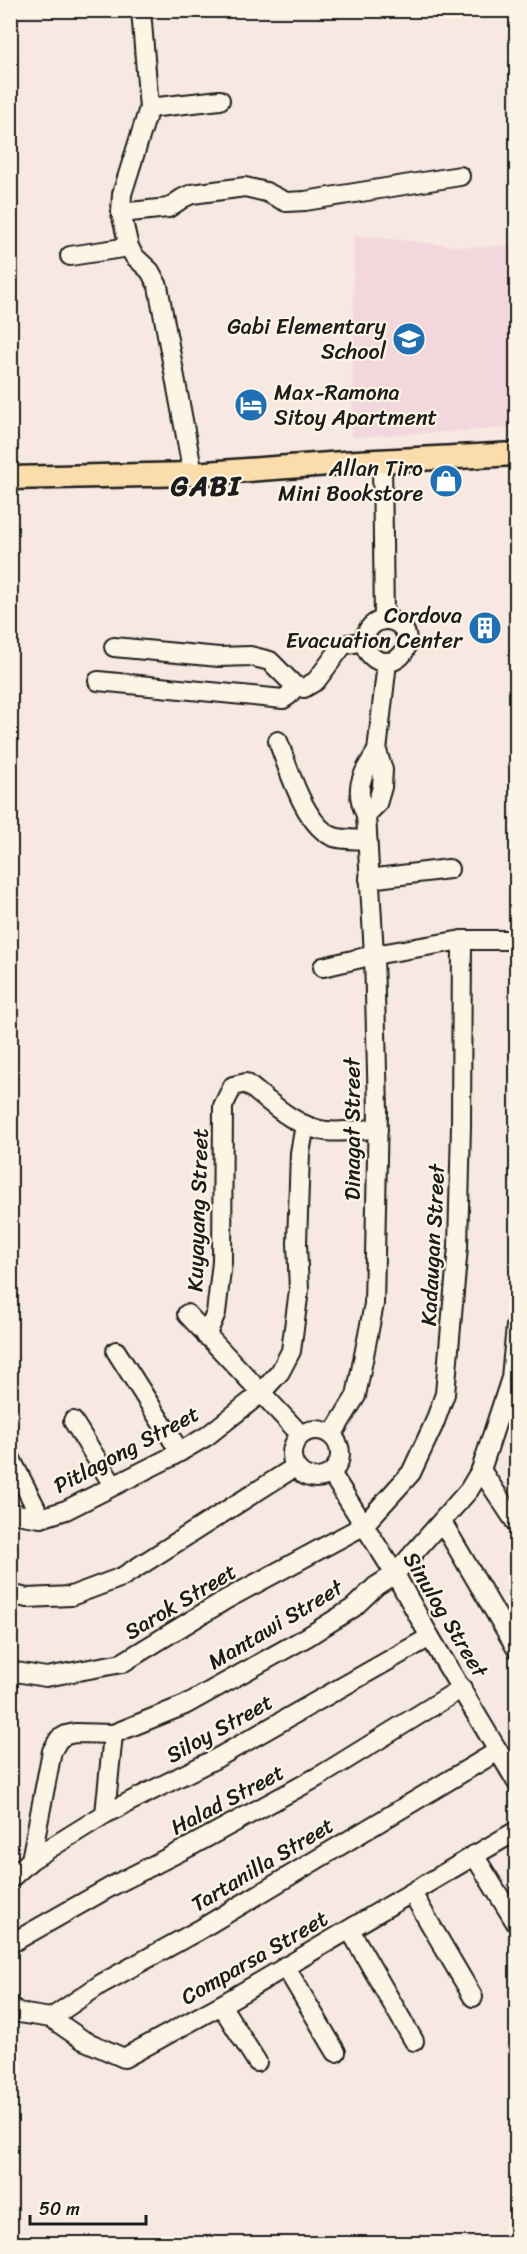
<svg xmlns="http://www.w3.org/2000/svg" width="527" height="2254" font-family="Sriracha,sans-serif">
<rect width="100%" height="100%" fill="#f7e8e1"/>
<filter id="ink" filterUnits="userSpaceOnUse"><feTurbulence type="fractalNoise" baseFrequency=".0167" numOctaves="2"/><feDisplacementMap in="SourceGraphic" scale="12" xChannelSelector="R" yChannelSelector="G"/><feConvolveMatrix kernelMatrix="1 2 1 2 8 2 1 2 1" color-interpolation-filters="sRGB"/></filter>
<g filter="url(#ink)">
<polygon fill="#f2d8dd" points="354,235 464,247 516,246 516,428 352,437"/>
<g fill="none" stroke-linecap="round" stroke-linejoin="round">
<defs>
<g id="minor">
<polyline points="141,10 149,108 122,194 121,213 129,247 134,256 150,271 158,286 193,474"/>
<polyline points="149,108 220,100"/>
<polyline points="121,213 168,208 183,198 192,194 245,187 266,192 286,202 305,201 460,176"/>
<polyline points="70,256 129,247"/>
<polyline points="382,461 384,619"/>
<circle cx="386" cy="641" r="21"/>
<polyline points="114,647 219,657 250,656 270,661 295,686 304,688 316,681 343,645 365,641"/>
<polyline points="98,681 283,699 289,695 295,686"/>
<path d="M278,741C288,767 305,827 334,837C343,840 357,839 367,840"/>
<polyline points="366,815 377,804 382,787 383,770 377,751 387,662"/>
<polyline points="369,879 449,869"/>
<polyline points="323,967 374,955 462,940 515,940 516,943"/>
<polyline points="187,1314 301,1435"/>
<path d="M206,1336L216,1313L222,1262L223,1106L233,1086L246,1083C269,1101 296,1128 326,1131C343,1133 361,1129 378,1129"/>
<polyline points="116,1351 180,1452"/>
<polyline points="73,1421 113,1485"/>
<circle cx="316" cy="1454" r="24"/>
<path d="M332,1435L356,1396L374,1304L378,1110L374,955L366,815C353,788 362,775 377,751"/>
<polyline points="10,1457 41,1518"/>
<polyline points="481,1470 516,1523"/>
<polyline points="331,1473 395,1574 430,1637 516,1781"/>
<polyline points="10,1513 41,1518 66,1510 171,1457 207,1436 260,1394 280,1372 291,1351 299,1290 297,1243 300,1153 305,1125"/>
<polyline points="442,1522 516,1648"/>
<polyline points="10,1594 27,1598 71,1596 122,1577 295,1467"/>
<polyline points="10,1671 46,1677 122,1663 225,1600 363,1526 411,1473 434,1424 445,1394 458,1247 461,1126 462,940"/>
<polyline points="105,1814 113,1734"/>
<polyline points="474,1855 516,1923"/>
<polyline points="31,1860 105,1814 217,1758 430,1637"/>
<polyline points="10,1879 31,1860 52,1751 59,1739 66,1735 75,1733 113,1734 185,1705 307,1637 353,1608 376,1586 395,1574 469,1490 481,1470 511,1378 516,1326"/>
<polyline points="412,1893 473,1997"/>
<polyline points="350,1930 414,2041"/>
<polyline points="10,1944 114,1885 191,1846 323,1774 462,1688"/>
<polyline points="285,1966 336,2052"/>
<polyline points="221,2005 257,2062"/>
<polyline points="10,2006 19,2013 51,2018 83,2040 124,2058 221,2005 516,1831"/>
<polyline points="51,2018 101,1984 199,1930 498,1751"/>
</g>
<polyline id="major" points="10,478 193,474 357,462 516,454"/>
</defs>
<use href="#minor" stroke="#1c1c1c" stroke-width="22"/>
<use href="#major" stroke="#1c1c1c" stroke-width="27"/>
<use href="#minor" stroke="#fcf5e5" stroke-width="18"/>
<use href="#major" stroke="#fbddab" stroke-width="22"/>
</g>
</g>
<defs>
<symbol id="school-disc" viewBox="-11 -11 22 22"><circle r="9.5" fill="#1f6fb2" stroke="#fcf5e5"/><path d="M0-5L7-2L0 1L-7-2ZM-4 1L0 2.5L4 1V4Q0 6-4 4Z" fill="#fff"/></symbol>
<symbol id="hotel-disc" viewBox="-11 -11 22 22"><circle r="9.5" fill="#1f6fb2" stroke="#fcf5e5"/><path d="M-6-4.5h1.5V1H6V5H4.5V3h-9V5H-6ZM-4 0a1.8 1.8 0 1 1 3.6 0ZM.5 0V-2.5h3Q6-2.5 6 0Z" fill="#fff"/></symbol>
<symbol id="shop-disc" viewBox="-11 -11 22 22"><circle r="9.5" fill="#1f6fb2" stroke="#fcf5e5"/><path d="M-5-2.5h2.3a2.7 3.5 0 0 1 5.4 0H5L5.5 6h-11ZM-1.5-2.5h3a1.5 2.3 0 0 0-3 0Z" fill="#fff"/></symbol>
<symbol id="building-disc" viewBox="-11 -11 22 22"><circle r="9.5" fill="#1f6fb2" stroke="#fcf5e5"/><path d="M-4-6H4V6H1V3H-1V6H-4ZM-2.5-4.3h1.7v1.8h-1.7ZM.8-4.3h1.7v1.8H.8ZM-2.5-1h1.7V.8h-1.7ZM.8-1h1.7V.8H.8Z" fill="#fff"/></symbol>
</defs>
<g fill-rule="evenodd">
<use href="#school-disc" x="390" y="320" width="38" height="38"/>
<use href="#hotel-disc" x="232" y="386" width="38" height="38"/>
<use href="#shop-disc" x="427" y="462" width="38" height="38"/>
<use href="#building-disc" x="466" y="609" width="38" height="38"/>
</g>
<g text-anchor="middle" stroke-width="4.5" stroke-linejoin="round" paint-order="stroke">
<g font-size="22" fill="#1c1c1c" stroke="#fcf5e5" text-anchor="end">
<text x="386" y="334">Gabi Elementary<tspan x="386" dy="25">School</tspan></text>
<text x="274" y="400" text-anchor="start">Max-Ramona<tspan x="274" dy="25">Sitoy Apartment</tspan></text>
<text x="423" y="476">Allan Tiro<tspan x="423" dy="25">Mini Bookstore</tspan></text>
<text x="462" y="623">Cordova<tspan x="462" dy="25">Evacuation Center</tspan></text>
</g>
<g font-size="22" fill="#1c1c1c" stroke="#fcf5e5">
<text transform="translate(352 1129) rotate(-90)" y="8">Dinagat Street</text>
<text transform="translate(197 1210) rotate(-88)" y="8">Kuyayang Street</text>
<text transform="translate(432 1245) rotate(-87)" y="8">Kadaugan Street</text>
<text transform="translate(126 1449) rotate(-28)" y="8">Pitlagong Street</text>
<text transform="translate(180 1601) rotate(-31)" y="8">Sarok Street</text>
<text transform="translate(446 1614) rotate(59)" y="8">Sinulog Street</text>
<text transform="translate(275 1624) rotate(-31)" y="8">Mantawi Street</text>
<text transform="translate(219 1728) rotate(-29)" y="8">Siloy Street</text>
<text transform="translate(227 1799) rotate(-28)" y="8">Halad Street</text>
<text transform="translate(262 1864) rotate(-31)" y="8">Tartanilla Street</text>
<text transform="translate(254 1957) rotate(-30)" y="8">Comparsa Street</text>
</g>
<g font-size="28" font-weight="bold" letter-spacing="1.5" fill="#1c1c1c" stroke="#fcf5e5">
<text x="206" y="495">GABI</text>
</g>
</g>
<rect width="527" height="2254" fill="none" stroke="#fcf5e5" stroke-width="36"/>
<rect x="18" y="18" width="491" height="2218" fill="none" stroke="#1c1c1c" stroke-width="2" filter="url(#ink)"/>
<path d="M30 2215v9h116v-9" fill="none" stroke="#1c1c1c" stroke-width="3"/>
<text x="39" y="2215" font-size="18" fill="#1c1c1c" stroke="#fcf5e5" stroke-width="4.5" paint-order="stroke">50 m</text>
</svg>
